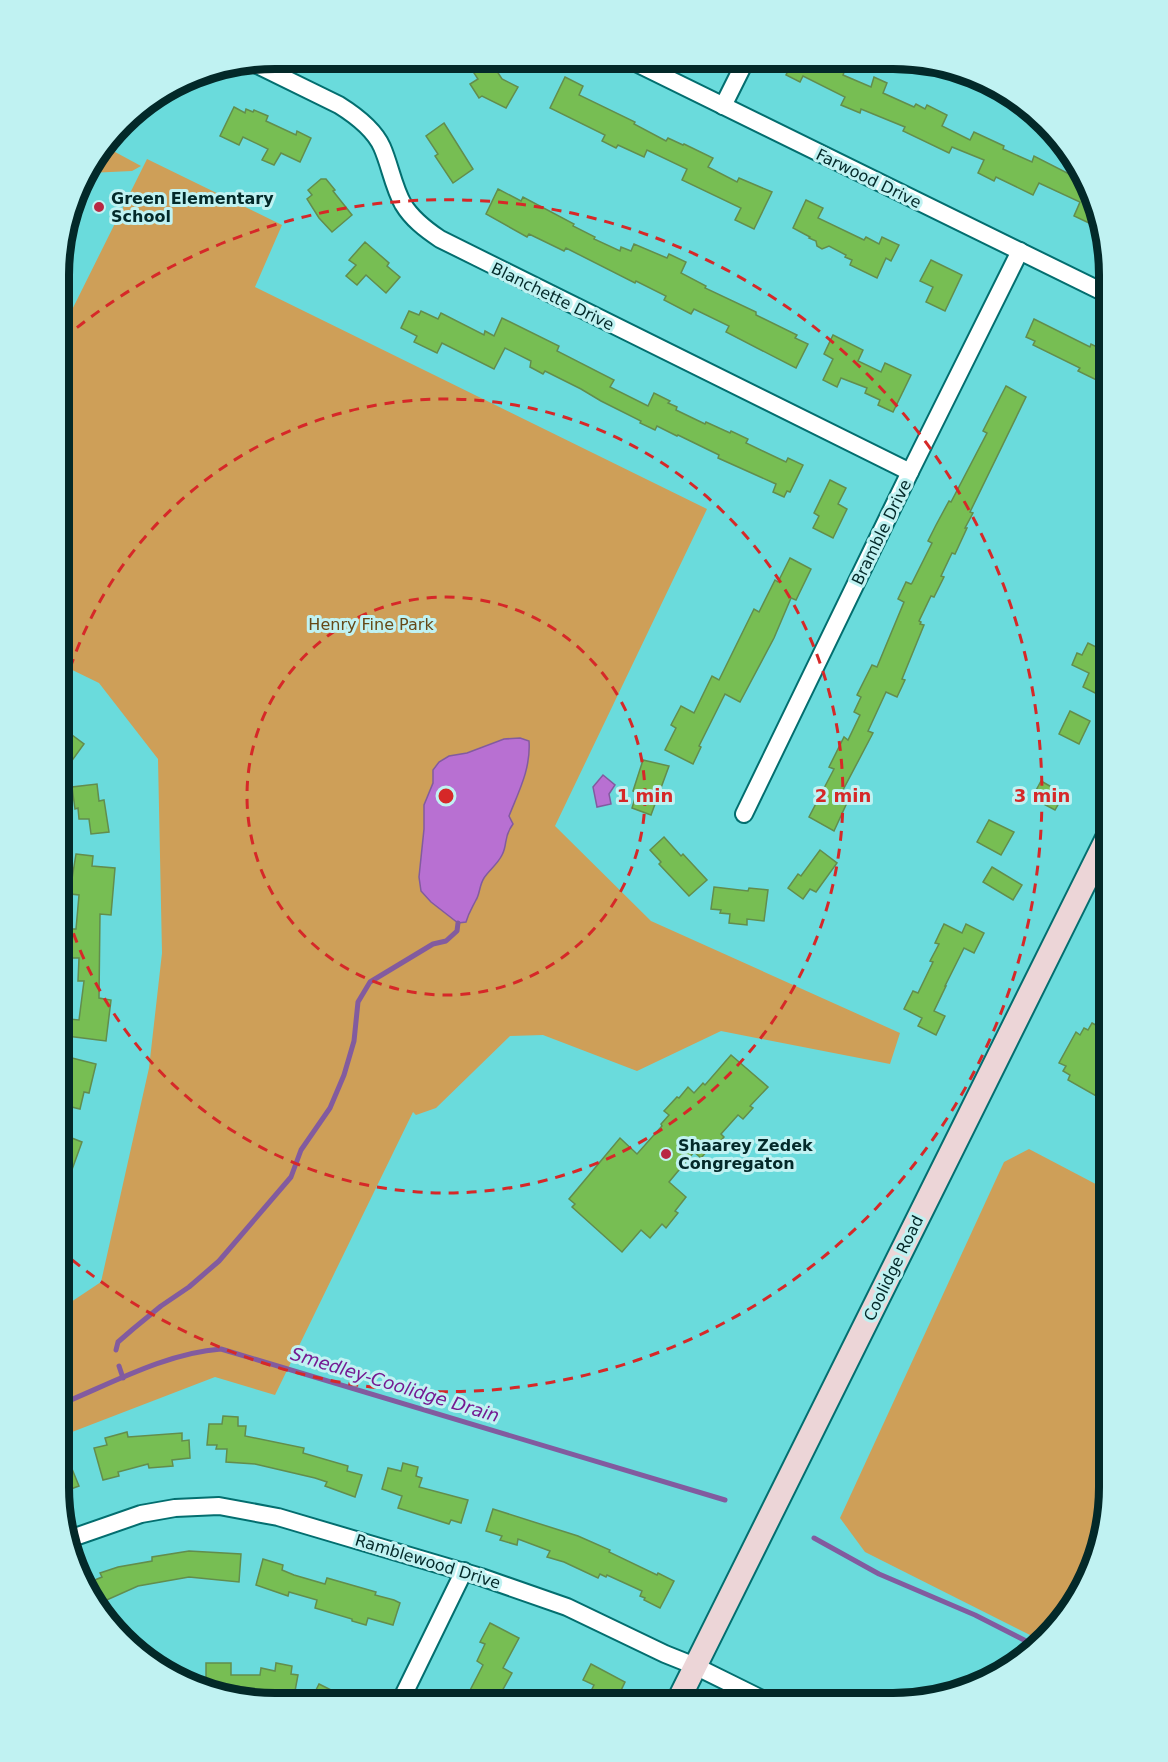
<svg xmlns="http://www.w3.org/2000/svg" width="1168" height="1762" font-family="'DejaVu Sans',sans-serif">
<rect width="100%" height="100%" fill="#6adbdc"/>
<g fill="#ce9f58">
<polygon points="104,146 141,166 132,171 89,173 86,170 87,167"/>
<polygon points="147,159 282,225 255,287 707,509 555,826 651,921 900,1033 890,1064 721,1031 637,1071 543,1035 510,1036 436,1108 416,1115 413,1112 275,1395 215,1377 59,1437 59,1310 101,1282 149,1068 162,953 158,759 99,683 60,664 60,334"/>
<polygon points="1029,1149 1109,1191 1109,1502 1098,1557 1065,1619 1038,1639 865,1552 840,1518 1004,1162"/>
</g>
<g fill="#b870d2" stroke="#825b9f" stroke-width="1.5">
<path d="M520,738L529,741C531,768 519,791 509,816L513,824C503,837 508,844 502,855C497,865 489,870 484,878C479,886 480,894 476,900C472,908 469,912 466,922L458,923L431,902L421,891L419,877L424,829V805L433,783V770L439,762L449,756L467,753L504,739Z"/>
<polygon points="603,775 615,785 609,794 611,804 597,807 593,787"/>
</g>
<g fill="none" stroke-linecap="round" stroke-linejoin="round">
<g stroke="#825b9f" stroke-width="5">
<polyline points="116,1350 118,1342 133,1329 161,1306 189,1287 219,1261 291,1177 301,1150 330,1108 344,1075 354,1041 358,1002 370,982 433,944 446,941 457,931 458,923"/>
<polyline points="119,1366 123,1378"/>
<path d="M59,1405C110,1384 166,1353 221,1349L725,1500"/>
<polyline points="814,1538 879,1574 975,1615 1032,1644"/>
</g>
</g>
<g fill="#77be53" stroke="#628d4d" stroke-width="1.5">
<polygon points="489,59 502,79 518,87 506,108 482,96 479,98 470,84 478,79 472,70"/>
<polygon points="793,60 832,60 846,67 843,75 871,87 874,77 887,83 883,93 914,107 916,104 925,109 927,105 947,115 942,126 970,140 974,132 1004,146 1003,149 1032,162 1034,156 1085,182 1093,192 1099,223 1093,220 1091,224 1074,216 1080,202 1039,183 1033,195 996,177 994,181 978,173 984,160 952,147 949,153 903,131 905,127 861,109 860,113 841,105 845,97 803,76 800,82 786,75"/>
<polygon points="565,77 583,86 579,95 635,122 634,124 666,141 668,138 683,145 684,144 713,158 708,167 737,182 739,178 772,192 754,229 735,220 741,208 682,180 687,169 647,150 644,157 618,145 616,148 602,141 605,135 550,108"/>
<polygon points="234,107 245,113 246,109 253,112 254,110 268,116 266,121 296,135 297,131 311,138 300,162 281,153 274,165 262,160 268,149 243,137 239,145 220,136"/>
<polygon points="444,123 473,169 453,183 435,156 438,154 426,136"/>
<polygon points="321,179 326,179 335,190 333,191 352,215 332,232 319,218 307,199 312,195 308,190"/>
<polygon points="498,189 521,201 523,197 574,224 573,226 595,237 594,239 620,251 621,247 631,251 634,244 667,258 669,254 686,262 681,273 706,286 705,288 756,312 756,315 797,335 795,338 808,344 796,368 726,332 729,326 694,309 691,314 664,300 666,296 636,281 635,283 566,248 564,251 529,234 527,237 486,214"/>
<polygon points="806,200 823,208 818,218 864,240 866,237 879,244 882,237 899,245 891,261 886,258 877,278 850,265 852,260 845,257 846,255 829,246 822,249 817,246 816,241 809,238 810,237 793,228"/>
<polygon points="365,242 389,263 387,266 400,277 386,293 366,275 357,285 346,276 356,265 349,260"/>
<polygon points="931,260 962,275 945,311 926,302 933,287 920,281"/>
<polygon points="409,311 419,315 421,311 438,319 441,313 484,335 485,331 494,336 502,318 559,346 557,351 614,380 610,387 648,406 654,393 670,401 668,403 677,407 676,410 705,424 706,422 730,433 731,431 748,439 746,443 786,462 788,458 803,465 790,492 787,491 784,497 773,492 776,484 718,458 719,455 678,435 677,436 657,426 655,430 640,423 641,421 601,401 581,389 545,371 543,374 530,367 531,361 505,348 494,369 442,343 437,353 414,342 417,336 401,328"/>
<polygon points="1034,319 1090,347 1091,344 1109,353 1109,386 1078,371 1080,368 1033,345 1035,341 1026,337"/>
<polygon points="833,335 863,350 858,361 881,372 885,363 911,375 893,412 878,405 880,400 865,393 867,388 841,378 837,387 823,380 833,359 824,354"/>
<polygon points="1006,386 1026,397 970,512 973,513 965,528 967,528 955,554 952,553 941,576 944,577 934,597 931,596 919,621 921,622 920,624 924,625 902,679 905,680 897,697 886,692 868,731 873,733 843,790 851,794 834,831 809,817 834,769 829,767 844,737 848,740 860,715 854,712 861,697 857,695 872,665 877,667 904,602 898,599 906,582 911,584 912,583 932,543 928,541 936,525 949,501 951,502 987,433 983,431"/>
<polygon points="830,480 846,488 838,504 847,509 833,538 813,528 819,516 814,513"/>
<polygon points="790,558 811,569 796,600 791,598 774,638 740,702 725,694 699,746 701,747 693,764 665,750 676,728 671,725 681,706 694,713 712,676 719,680 754,609 759,612 775,580 778,582"/>
<polygon points="1109,625 1109,663 1103,678 1106,679 1099,695 1083,687 1089,673 1072,665 1077,653 1082,655 1088,643 1098,648"/>
<polygon points="1070,711 1090,721 1079,744 1059,734"/>
<polygon points="60,726 84,744 60,777"/>
<polygon points="643,760 669,766 651,815 632,808 637,792 633,791"/>
<polygon points="1041,781 1064,794 1055,810 1032,798"/>
<polygon points="97,784 99,801 104,800 109,832 91,834 89,819 79,819 78,808 75,809 72,787"/>
<polygon points="989,820 1014,832 1001,855 977,842"/>
<polygon points="664,837 681,856 683,854 707,880 689,896 659,864 661,862 650,850"/>
<polygon points="820,850 837,863 816,892 810,889 803,899 788,888 798,874 801,876"/>
<polygon points="76,854 93,856 92,866 115,868 111,915 100,914 99,998 111,1000 106,1041 59,1035 59,1018 79,1020 84,981 78,981 79,958 69,958 69,929 76,929 79,895 71,894 72,885 71,885"/>
<polygon points="992,867 1022,885 1013,900 983,882"/>
<polygon points="714,887 748,891 749,888 768,890 764,921 747,919 747,925 729,923 730,914 720,913 721,910 711,909"/>
<polygon points="944,924 962,933 966,924 984,933 974,953 964,948 945,986 946,986 934,1011 945,1016 936,1035 918,1026 922,1018 904,1009 913,991 918,993 933,962 930,961 939,944 935,943"/>
<polygon points="1092,1023 1109,1032 1109,1094 1102,1090 1098,1097 1068,1080 1070,1075 1063,1071 1066,1066 1059,1063 1076,1032 1080,1035 1084,1028 1088,1030"/>
<polygon points="731,1055 768,1087 750,1106 753,1108 743,1119 738,1115 721,1134 724,1137 711,1151 709,1149 701,1158 694,1152 669,1182 686,1197 675,1211 678,1213 666,1228 662,1224 650,1238 641,1230 622,1252 572,1207 575,1204 569,1199 620,1138 637,1154 662,1126 661,1124 669,1115 664,1111 677,1097 679,1098 688,1087 694,1093 703,1083 705,1085"/>
<polygon points="72,1058 96,1064 89,1093 84,1092 80,1109 59,1104 61,1084 63,1084 66,1072 68,1073"/>
<polygon points="59,1133 82,1142 61,1200 59,1200"/>
<polygon points="223,1416 238,1417 238,1426 246,1426 245,1436 304,1448 303,1453 348,1466 347,1471 362,1475 355,1497 325,1486 327,1482 315,1478 255,1464 226,1462 227,1449 216,1449 217,1445 207,1445 209,1424 222,1424"/>
<polygon points="127,1432 128,1437 182,1433 182,1441 189,1440 190,1458 172,1460 173,1466 149,1468 148,1464 118,1472 119,1476 103,1480 94,1448 107,1445 105,1438"/>
<polygon points="403,1463 418,1467 416,1476 422,1478 419,1487 468,1500 461,1523 451,1520 449,1524 398,1508 402,1496 382,1489 388,1468 401,1471"/>
<polygon points="70,1464 79,1486 60,1493 59,1469"/>
<polygon points="493,1509 578,1536 610,1550 609,1552 657,1575 658,1573 674,1581 660,1608 644,1600 645,1598 640,1596 642,1591 607,1575 606,1577 600,1574 598,1578 564,1562 547,1557 550,1551 518,1539 517,1545 500,1540 502,1536 486,1531"/>
<polygon points="189,1551 241,1554 239,1582 189,1577 138,1586 100,1603 90,1582 102,1577 100,1573 118,1567 152,1561 152,1557"/>
<polygon points="263,1559 283,1565 282,1570 294,1575 325,1584 327,1578 376,1592 375,1595 394,1600 400,1603 393,1625 368,1618 366,1625 352,1621 352,1619 315,1608 317,1600 289,1592 288,1596 256,1585"/>
<polygon points="490,1623 519,1638 503,1668 512,1673 496,1702 464,1702 483,1665 477,1661 485,1644 480,1642"/>
<polygon points="206,1663 231,1663 231,1675 260,1675 261,1668 275,1671 276,1663 292,1666 291,1674 298,1675 293,1702 277,1702 278,1696 266,1694 267,1692 237,1686 236,1697 206,1685"/>
<polygon points="591,1664 625,1682 615,1703 585,1703 594,1685 583,1680"/>
<polygon points="319,1684 355,1702 310,1702"/>
</g>
<g fill="none" stroke-linecap="round" stroke-linejoin="round">
<defs>
<g id="street">
<polyline points="630,60 1109,295"/>
<path d="M251,62L339,105C355,115 374,129 382,147C390,165 393,186 403,204C412,219 425,229 440,239L910,472"/>
<polyline points="723,106 746,60"/>
<polyline points="744,814 910,472 1020,251"/>
<polyline points="69,1539 141,1514 175,1508 219,1506 278,1517 481,1577 567,1607 665,1654 695,1666 770,1703"/>
<polyline points="400,1702 464,1571"/>
</g>
<polyline id="secondary" points="677,1703 1109,834"/>
</defs>
<use href="#street" stroke="#036e6f" stroke-width="20"/>
<use href="#secondary" stroke="#036e6f" stroke-width="26"/>
<use href="#street" stroke="#fff" stroke-width="16"/>
<use href="#secondary" stroke="#ecd5d7" stroke-width="22"/>
</g>
<g fill="none" stroke="#d62828" stroke-width="3" stroke-dasharray="10 8">
<circle cx="446" cy="796" r="199"/>
<path d="M60 703A397 397 0 1 1 60 889"/>
<path d="M63 339A596 596 0 1 1 59 1249"/>
</g>
<g fill="#b92743" stroke="#c0f2f2" stroke-width="2">
<circle cx="99" cy="207" r="6"/>
<circle cx="666" cy="1154" r="6"/>
</g>
<g text-anchor="middle" stroke-width="6" stroke-linejoin="round" paint-order="stroke">
<g font-size="16" fill="#032929" stroke="#c0f2f2">
<text transform="translate(869 178) rotate(26)" y="6">Farwood Drive</text>
<text transform="translate(553 296) rotate(26)" y="6">Blanchette Drive</text>
<text transform="translate(881 532) rotate(-64)" y="6">Bramble Drive</text>
<text transform="translate(893 1268) rotate(-64)" y="6">Coolidge Road</text>
<text transform="translate(428 1561) rotate(17)" y="6">Ramblewood Drive</text>
</g>
<g font-size="16" font-weight="bold" fill="#032929" stroke="#c0f2f2" text-anchor="start">
<text x="111" y="204">Green Elementary<tspan x="111" dy="18">School</tspan></text>
<text x="678" y="1151">Shaarey Zedek<tspan x="678" dy="18">Congregaton</tspan></text>
</g>
<g font-size="16" fill="#664918" stroke="#c0f2f2">
<text x="371" y="630">Henry Fine Park</text>
</g>
<g font-size="18" font-style="italic" fill="#751992" stroke="#c0f2f2">
<text transform="translate(395 1385) rotate(17)" y="6">Smedley-Coolidge Drain</text>
</g>
</g>
<path d="M0 0H1168V1762H0ZM275 69H893A206 206 0 0 1 1099 275V1487A206 206 0 0 1 893 1693H275A206 206 0 0 1 69 1487V275A206 206 0 0 1 275 69Z" fill="#c0f2f2" fill-rule="evenodd"/>
<path fill="none" stroke="#032929" stroke-width="8" d="M275 69H893A206 206 0 0 1 1099 275V1487A206 206 0 0 1 893 1693H275A206 206 0 0 1 69 1487V275A206 206 0 0 1 275 69Z"/>
<circle cx="446" cy="796" r="9" fill="#d62828" stroke="#c0f2f2" stroke-width="3"/>
<g font-size="18" text-anchor="middle" font-weight="bold" fill="#d62828" stroke="#c0f2f2" stroke-width="6" stroke-linejoin="round" paint-order="stroke">
<text x="645" y="802">1 min</text>
<text x="843" y="802">2 min</text>
<text x="1042" y="802">3 min</text>
</g>
</svg>
